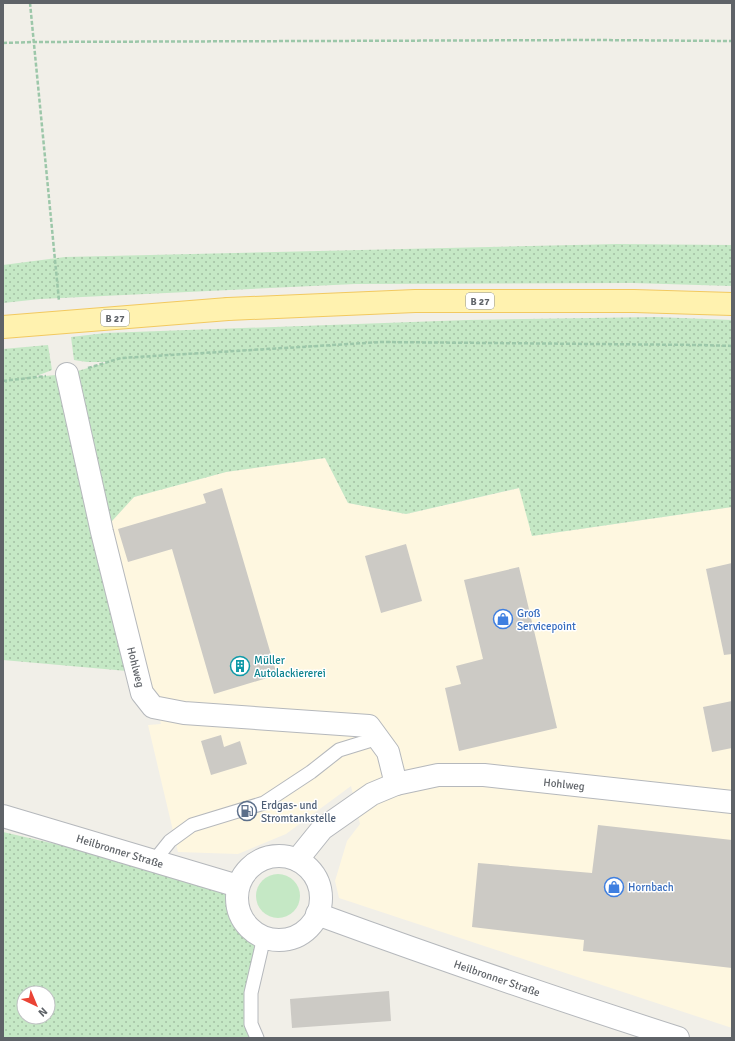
<svg xmlns="http://www.w3.org/2000/svg" width="735" height="1041" font-family="Signika,sans-serif">
<defs>
<pattern id="grass-dots" width="8" height="8" patternUnits="userSpaceOnUse"><rect width="8" height="8" fill="#c5e8c5"/><path d="M2 2h.1M6 6h.1" fill="none" stroke="#a3c0a4" stroke-width="1.8" stroke-linecap="round"/></pattern>
</defs>
<rect width="100%" height="100%" fill="#f1efe8"/>
<polygon fill="#fef7e0" points="325,458 348,503 406,514 520,488 532,536 732,507 732,1028 339,898 335,881 347,841 360,824 351,786 286,834 238,854 178,852 148,725 161,724 109,515 134,497 226,472"/>
<g fill="url(#grass-dots)" fill-rule="evenodd">
<polygon points="617,244 732,245 732,286 632,283 355,284 40,299 3,303 3,265 65,257"/>
<polygon points="656,317 732,320 732,507 532,536 519,488 406,514 348,503 325,458 226,472 134,497 102,532 127,671 3,660 3,349 48,345 52,370 34,377 67,374 109,362 87,362 74,360 71,337 106,333 467,320"/>
<path d="M3,832L238,886C234,911 242,925 264,937L251,993L257,1038H3ZM24,993H48V1017H24Z"/>
</g>
<circle fill="#c5e8c5" cx="278" cy="896" r="22"/>
<g fill="#cccac5">
<polygon points="222,488 277,675 214,694 172,549 128,562 118,529 206,503 203,494"/>
<polygon points="406,544 422,601 381,613 365,556"/>
<polygon points="732,563 732,654 724,655 706,569"/>
<polygon points="519,567 557,728 459,751 445,688 461,684 456,666 483,659 464,580"/>
<polygon points="732,701 732,748 712,752 703,707"/>
<polygon points="221,735 224,747 240,741 247,764 211,775 201,741"/>
<polygon points="598,825 732,840 732,968 583,951 584,940 472,927 478,863 592,873"/>
<polygon points="389,991 391,1021 292,1028 290,999"/>
</g>
<g fill="none" stroke-linecap="round" stroke-linejoin="round">
<defs>
<g id="service">
<polyline points="154,861 170,841 192,825 264,803 311,772 339,750 378,738"/>
<polyline points="257,1038 251,1024 251,993 264,937"/>
</g>
<g id="minor">
<polyline points="67,374 102,532 142,693 153,707 184,713 369,726 388,752 396,784"/>
<polyline points="297,860 322,829 372,794 396,784 438,775 484,775 732,802"/>
</g>
<g id="tertiary">
<polyline points="3,816 238,886"/>
<circle cx="279" cy="898" r="42"/>
<path d="M317,914C437,958 557,999 678,1038"/>
</g>
<polyline id="primary" points="228,309 415,301 634,301 732,304"/>
</defs>
<use href="#service" stroke="#b5b8bc" stroke-width="15"/>
<use href="#minor" stroke="#b5b8bc" stroke-width="24"/>
<use href="#tertiary" stroke="#b5b8bc" stroke-width="24"/>
<use href="#primary" stroke="#f2c960" stroke-width="24"/>
<g stroke="#9cc7a9" stroke-width="2.5" stroke-dasharray="4 2" stroke-linecap="butt">
<polyline points="30,3 59,301"/>
<polyline points="3,43 33,42 595,40 732,41"/>
<polyline points="88,368 121,358 382,342 702,345 732,346"/>
<polyline points="3,381 46,376"/>
</g>
<use href="#service" stroke="#fff" stroke-width="13"/>
<use href="#minor" stroke="#fff" stroke-width="22"/>
<use href="#tertiary" stroke="#fff" stroke-width="22"/>
<use href="#primary" stroke="#fff2af" stroke-width="22"/>
<defs>
<polyline id="primary-bridge" points="3,327 228,309"/>
</defs>
<use href="#primary-bridge" stroke="#f2c960" stroke-width="24" stroke-linecap="butt"/>
<use href="#primary-bridge" stroke="#fff2af" stroke-width="22"/>
</g>
<defs>
<symbol id="shop-ring" viewBox="-11 -11 22 22"><circle r="9.5" fill="#fff" stroke="#3f7fe0" stroke-width="1.5"/><path d="M-5-2.5h2.3a2.7 3.5 0 0 1 5.4 0H5L5.5 6h-11ZM-1.5-2.5h3a1.5 2.3 0 0 0-3 0Z" fill="#3f7fe0"/></symbol>
<symbol id="building-ring" viewBox="-11 -11 22 22"><circle r="9.5" fill="#fff" stroke="#0f9aa8" stroke-width="1.5"/><path d="M-4-6H4V6H1V3H-1V6H-4ZM-2.5-4.3h1.7v1.8h-1.7ZM.8-4.3h1.7v1.8H.8ZM-2.5-1h1.7V.8h-1.7ZM.8-1h1.7V.8H.8Z" fill="#0f9aa8"/></symbol>
<symbol id="fuel-ring" viewBox="-11 -11 22 22"><circle r="9.5" fill="#fff" stroke="#5c6f8a" stroke-width="1.5"/><path d="M-5.5-6h7V0h2V4h1.3V-2.5L3-4.5l.8-.8L6-3V5H2.5V1h-1V6h-7ZM-4.2-4.7v3.2H.2V-4.7Z" fill="#5c6f8a"/></symbol>
</defs>
<g fill-rule="evenodd">
<use href="#shop-ring" x="492" y="608" width="22" height="22"/>
<use href="#building-ring" x="229" y="655" width="22" height="22"/>
<use href="#fuel-ring" x="236" y="800" width="22" height="22"/>
<use href="#shop-ring" x="603" y="876" width="22" height="22"/>
</g>
<g text-anchor="middle" stroke-width="3" stroke-linejoin="round" paint-order="stroke">
<g fill="#fff" stroke="#8f9295" stroke-width="1">
<rect x="466" y="293" width="28" height="16" rx="3"/>
<rect x="101" y="310" width="28" height="16" rx="3"/>
</g>
<g font-size="10" font-weight="bold" fill="#5f6368">
<text x="480" y="305">B 27</text>
<text x="115" y="322">B 27</text>
</g>
<g font-size="11" fill="#366cbe" stroke="#fff" text-anchor="start">
<text x="517" y="617">Groß<tspan x="517" dy="13">Servicepoint</tspan></text>
<text x="628" y="891">Hornbach</text>
</g>
<g font-size="11" fill="#0d838f" stroke="#fff" text-anchor="start">
<text x="254" y="664">Müller<tspan x="254" dy="13">Autolackiererei</tspan></text>
</g>
<g font-size="11" fill="#5f6368" stroke="#fff">
<text transform="translate(136 667) rotate(76)" y="4">Hohlweg</text>
<text transform="translate(564 784) rotate(6)" y="4">Hohlweg</text>
<text transform="translate(120 851) rotate(17)" y="4">Heilbronner Straße</text>
<text transform="translate(497 978) rotate(19)" y="4">Heilbronner Straße</text>
</g>
<g font-size="11" fill="#4e5e75" stroke="#fff" text-anchor="start">
<text x="261" y="809">Erdgas- und<tspan x="261" dy="13">Stromtankstelle</tspan></text>
</g>
</g>
<rect width="735" height="1041" fill="none" stroke="#5f6368" stroke-width="8"/>
<g transform="translate(36 1005) rotate(136)"><circle r="19" fill="#ffffff" stroke="#bfc1c3"/>
<path d="M0-3L7 15L0 10L-7 15Z" fill="#ea4335"/>
<text y="-6" font-size="11" font-weight="bold" text-anchor="middle" fill="#5f6368">N</text>
</g>
</svg>
